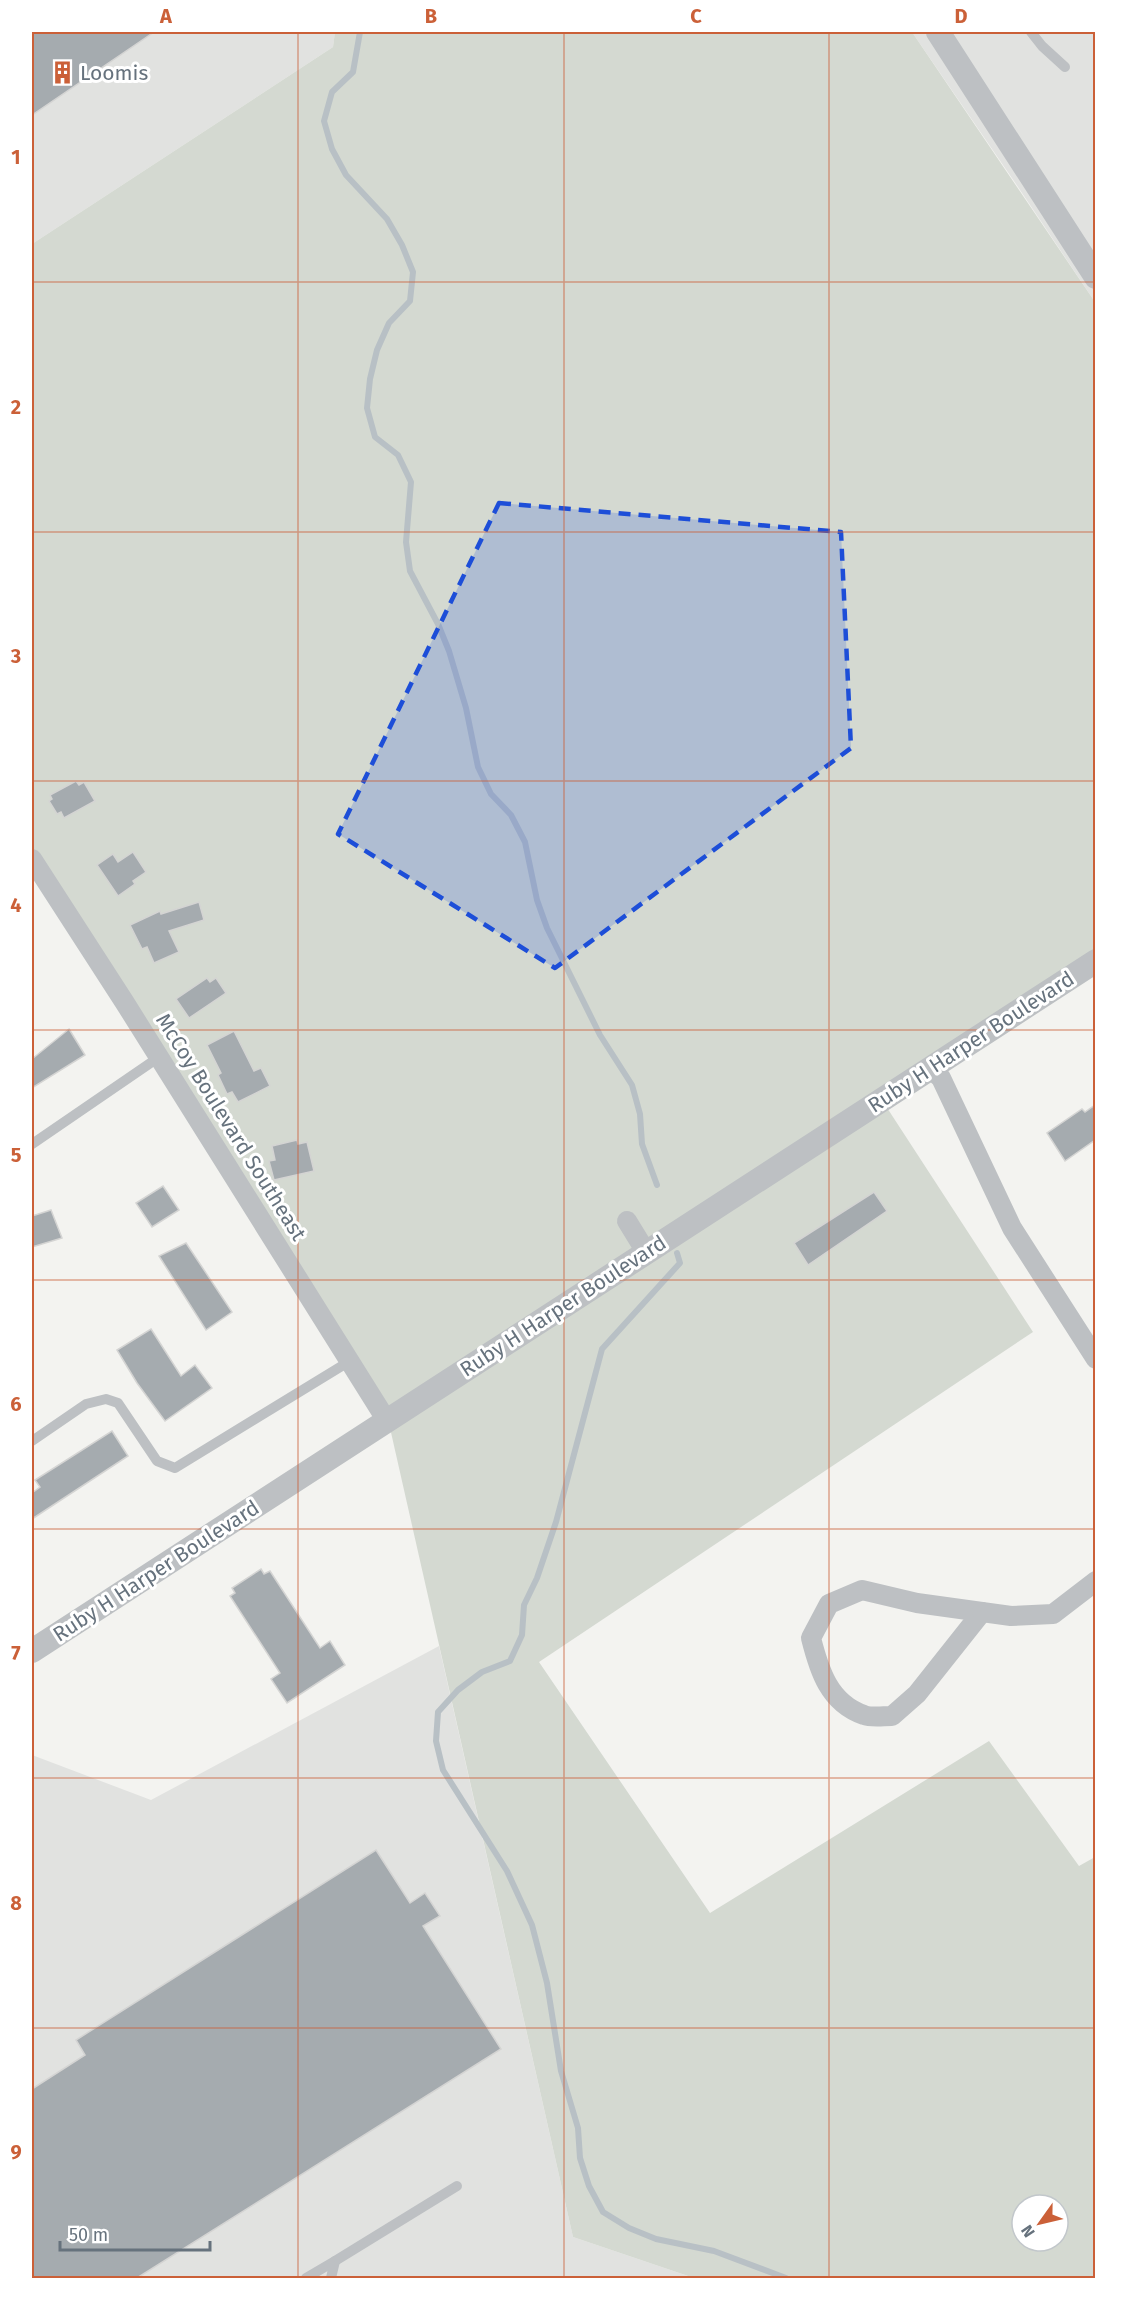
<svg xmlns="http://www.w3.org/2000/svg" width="1127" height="2310" font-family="'Fira Sans',sans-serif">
<rect width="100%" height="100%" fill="#f3f3f0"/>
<g fill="#e1e2e0">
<polygon points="32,32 335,32 333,47 32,244"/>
<polygon points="912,32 1095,32 1095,302 1016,184"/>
<polygon points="439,1646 573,2237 694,2278 32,2278 32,1755 151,1800"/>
</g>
<path fill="#d4d9d1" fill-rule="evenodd" d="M335,32H912L1095,302V961L880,1097L1033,1332L539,1662L710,1913L989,1741L1079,1866L1095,1857V2278H694L573,2237L390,1428L32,859V244L333,47ZM1022,2205H1058V2241H1022Z"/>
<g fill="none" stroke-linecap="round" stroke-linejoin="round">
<g stroke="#b8c0c5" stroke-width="6">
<polyline points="360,32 353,72 332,92 324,121 332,149 346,175 387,219 402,245 413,272 410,301 389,323 377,350 370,379 367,408 375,437 398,455 411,482 406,542 410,571 438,624 449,651 466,708 478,767 491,794 511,815 525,842 537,900 547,928 600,1035 632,1085 640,1114 642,1144 657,1185"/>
<polyline points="677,1253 680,1263 602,1349 556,1522 537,1578 524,1605 522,1635 510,1661 482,1672 458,1690 438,1712 436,1741 443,1770 507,1871 532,1925 547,1983 561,2071 578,2128 580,2158 589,2186 603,2212 629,2228 656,2239 714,2251 786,2278"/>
</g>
</g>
<g fill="#a5abaf" stroke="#d4d4d3" stroke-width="1.5">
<polygon points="32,32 154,32 32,115"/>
<polygon points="76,781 79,785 84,782 95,801 64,818 61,812 57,814 49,801 52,799 50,795"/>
<polygon points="133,852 146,872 133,881 135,884 118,896 97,865 113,854 118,862"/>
<polygon points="199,902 204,920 169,931 179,952 154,963 147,947 142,949 130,925 160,911 161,914"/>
<polygon points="207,978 210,982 216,978 226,993 189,1018 176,999"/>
<polygon points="69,1029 85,1055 32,1088 32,1059"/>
<polygon points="234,1031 254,1071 261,1068 270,1086 238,1102 232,1092 227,1094 218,1075 221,1073 207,1045"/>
<polygon points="1095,1105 1095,1140 1065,1161 1047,1133 1082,1109 1085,1112"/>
<polygon points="297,1140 298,1144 307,1142 314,1171 274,1180 269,1161 275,1160 272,1146"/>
<polygon points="163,1186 179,1210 152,1227 136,1203"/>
<polygon points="874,1192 887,1211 808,1265 794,1243"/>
<polygon points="51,1210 62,1238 32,1247 32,1216"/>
<polygon points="186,1243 232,1312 206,1330 159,1256"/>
<polygon points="151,1329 181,1376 195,1365 212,1388 165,1421 137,1383 117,1350"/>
<polygon points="112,1431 128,1456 32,1519 32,1493 40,1487 35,1480"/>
<polygon points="261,1569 264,1574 270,1571 320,1648 330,1641 345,1665 287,1703 271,1679 280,1673 230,1596 235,1593 232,1588"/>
<polygon points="376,1850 410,1903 425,1893 440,1916 423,1926 501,2049 137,2278 32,2278 32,2089 85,2055 76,2040"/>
</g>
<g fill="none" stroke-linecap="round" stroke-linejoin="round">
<g stroke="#bdc0c3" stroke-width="10">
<polyline points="1031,32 1042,46 1065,67"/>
<polyline points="32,1144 159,1057"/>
<polyline points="32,1441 86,1404 106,1399 118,1403 157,1461 175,1468 350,1361"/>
<polyline points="335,2261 457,2186"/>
<polyline points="306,2278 335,2261 331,2278"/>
</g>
<g stroke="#bdc0c3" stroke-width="20">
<polyline points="32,859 125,1003 387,1421"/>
<polyline points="931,1069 941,1078 1012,1228 1096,1359"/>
<polyline points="627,1221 646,1252"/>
<path d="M862,1590L917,1603L982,1612L917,1694L892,1716C883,1716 872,1718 864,1715C829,1703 819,1670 811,1638L829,1604Z"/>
<polyline points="982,1612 1011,1616 1053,1614 1096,1581"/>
</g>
<g stroke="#bdc0c3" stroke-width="24">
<polyline points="938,32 1096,277"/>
<polyline points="32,1651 1096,961"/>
</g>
</g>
<path fill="#1d4ed8" fill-opacity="0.2" stroke="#1d4ed8" stroke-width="4.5" stroke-dasharray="12 8" stroke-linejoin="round" d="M499,503L841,532L851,748L555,968L338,834Z"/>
<path fill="none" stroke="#cb6038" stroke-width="1.5" stroke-opacity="0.55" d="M298,32V2278M564,32V2278M829,32V2278M32,282H1096M32,532H1096M32,781H1096M32,1030H1096M32,1280H1096M32,1529H1096M32,1778H1096M32,2028H1096"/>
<defs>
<symbol id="building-bare" viewBox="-9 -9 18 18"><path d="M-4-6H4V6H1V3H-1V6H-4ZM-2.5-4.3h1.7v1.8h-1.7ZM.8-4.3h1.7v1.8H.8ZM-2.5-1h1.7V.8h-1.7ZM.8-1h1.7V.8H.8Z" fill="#cb6038" stroke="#fff" stroke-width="2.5" paint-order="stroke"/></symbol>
</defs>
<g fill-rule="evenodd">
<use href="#building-bare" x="46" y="56" width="33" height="33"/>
</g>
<g text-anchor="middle" stroke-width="6" stroke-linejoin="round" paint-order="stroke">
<g font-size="21" fill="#66727d" stroke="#fff" text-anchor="start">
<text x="80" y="80">Loomis</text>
</g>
<g font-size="21" fill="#66727d" stroke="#fff">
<text transform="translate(971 1042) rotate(-33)" y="7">Ruby H Harper Boulevard</text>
<text transform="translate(231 1127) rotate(58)" y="7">McCoy Boulevard Southeast</text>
<text transform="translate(563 1306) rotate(-33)" y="7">Ruby H Harper Boulevard</text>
<text transform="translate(156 1571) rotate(-33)" y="7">Ruby H Harper Boulevard</text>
</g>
</g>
<rect width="1127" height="2310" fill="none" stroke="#ffffff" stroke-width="66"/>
<g transform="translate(1040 2223) rotate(236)"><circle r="28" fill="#ffffff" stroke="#c2c7cb" stroke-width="1.5"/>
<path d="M0-4.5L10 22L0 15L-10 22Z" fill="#cb6038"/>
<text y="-9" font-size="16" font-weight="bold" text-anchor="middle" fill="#66727d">N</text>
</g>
<path d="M60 2241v9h150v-9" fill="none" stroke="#66727d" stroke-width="3"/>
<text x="69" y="2241" font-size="18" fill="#66727d" stroke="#ffffff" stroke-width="4.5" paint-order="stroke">50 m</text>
<rect x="33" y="33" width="1061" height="2244" fill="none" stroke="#cb6038" stroke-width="2"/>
<g font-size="20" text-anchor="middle" font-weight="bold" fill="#cb6038">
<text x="166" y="23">A</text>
<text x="431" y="23">B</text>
<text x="696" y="23">C</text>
<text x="961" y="23">D</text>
<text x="16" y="164">1</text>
<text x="16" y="414">2</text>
<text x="16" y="663">3</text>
<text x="16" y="912">4</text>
<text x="16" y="1162">5</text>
<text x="16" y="1411">6</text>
<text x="16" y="1660">7</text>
<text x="16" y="1910">8</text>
<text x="16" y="2159">9</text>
</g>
</svg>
